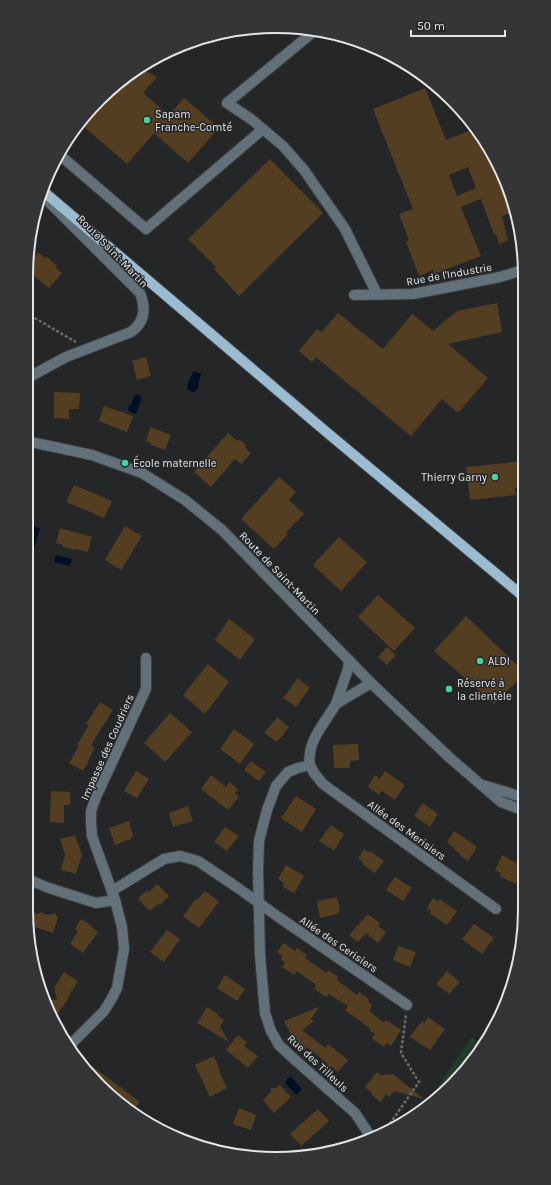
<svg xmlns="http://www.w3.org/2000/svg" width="551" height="1185" font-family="Karla,sans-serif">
<rect width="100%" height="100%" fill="#242628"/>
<polygon fill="#213c2b" points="472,1037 481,1044 463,1074 433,1099 430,1098"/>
<g fill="#001024">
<polygon points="194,371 201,374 198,385 199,388 193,392 187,389 189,380"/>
<polygon points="137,394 141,396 142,398 136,413 135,414 129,411 128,409 129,406 131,405 135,395"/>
<polygon points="32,526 40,528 35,546 27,543"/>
<polygon points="56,555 72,559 70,566 54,562"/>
<polygon points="291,1077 302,1089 296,1095 285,1083 287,1079"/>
</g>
<g fill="#543e22" fill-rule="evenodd">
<polygon points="143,70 157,77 143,93 169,115 184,98 219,128 188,163 154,133 127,164 82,125 99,99"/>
<path d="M425,88L446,140L476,128L506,180L515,212L502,216L508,240L499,244L496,234H494L481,199L461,207L481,256L434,274L433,270L419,276L406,242L409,240L399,214L413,209L373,109ZM468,167L476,188L457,196L449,175Z"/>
<polygon points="270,159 323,213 239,296 214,269 216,267 188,239"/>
<polygon points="38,252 44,258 46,256 57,266 56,268 62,273 49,288 27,270 28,264"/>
<polygon points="497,303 502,332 448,344 488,378 458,413 442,399 411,436 316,357 312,362 299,351 317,329 322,332 338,313 383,349 412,314 433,331 457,311"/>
<polygon points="146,357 151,376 137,380 132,361"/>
<polygon points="54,392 80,393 79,409 69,409 69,419 54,418"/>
<polygon points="104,406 133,416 127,432 99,421"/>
<polygon points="150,427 171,435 165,450 151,445 151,443 146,441"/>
<polygon points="228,433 237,441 239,439 247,446 245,448 251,453 241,464 235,459 211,487 194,472"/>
<polygon points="524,461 524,487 515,488 516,495 470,500 466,467"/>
<polygon points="279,477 296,492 289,500 304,514 286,532 288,534 274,549 241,519"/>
<polygon points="74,485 112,501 104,518 66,502"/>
<polygon points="125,526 142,536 121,570 105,560"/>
<polygon points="60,528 92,537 88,552 76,549 75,550 63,547 63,545 56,543"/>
<polygon points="339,537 367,562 341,591 313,565"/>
<polygon points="378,595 415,628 394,651 358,617"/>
<polygon points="466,616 524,672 524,674 494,704 434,651"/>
<polygon points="229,619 255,639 240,660 215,640"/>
<polygon points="387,647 396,655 387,665 378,657"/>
<polygon points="208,664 229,682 205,714 183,695"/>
<polygon points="298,678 310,688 296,707 283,698"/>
<polygon points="100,702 113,710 91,745 95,748 88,761 89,761 83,771 69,763 79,746 77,745 89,725 86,724"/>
<polygon points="170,713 192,732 165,762 144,743"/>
<polygon points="277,717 289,727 277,742 264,733"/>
<polygon points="234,729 254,744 240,764 220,749"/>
<polygon points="358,744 359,760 350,761 350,768 334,768 333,745"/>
<polygon points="251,761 266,772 259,781 244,770"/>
<polygon points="136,771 149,779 137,798 124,791"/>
<polygon points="385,771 405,785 395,800 382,791 379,795 368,787 375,775 380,779"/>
<polygon points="211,775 226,787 229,782 238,789 235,793 239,797 228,810 201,789"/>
<polygon points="51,791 70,792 70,805 64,805 64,823 50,822"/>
<polygon points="296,796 316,809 302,832 281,818"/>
<polygon points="423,803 438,814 430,827 414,816"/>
<polygon points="188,806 193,821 173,827 169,813"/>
<polygon points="129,821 133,835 131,839 115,845 109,828"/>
<polygon points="331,825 344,834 334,851 319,841"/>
<polygon points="225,827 239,836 227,851 214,842"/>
<polygon points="454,831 477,847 468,861 459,855 460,854 454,849 454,848 447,842"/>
<polygon points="75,835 82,855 76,874 61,870 65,855 60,839"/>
<polygon points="364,849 369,853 370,851 384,861 375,873 362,864 363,862 358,858"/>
<polygon points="502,855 524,867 516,884 499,876 501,873 495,870"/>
<polygon points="286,865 304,876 294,893 282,886 284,883 278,879"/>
<polygon points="395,877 412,888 403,901 386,890"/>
<polygon points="157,884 169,896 160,905 159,903 150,911 138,899 147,890 149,892"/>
<polygon points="205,891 219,902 199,928 183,916 196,899 197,900"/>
<polygon points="337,897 340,910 337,914 320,918 317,901"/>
<polygon points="433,898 438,902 439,899 457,911 447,925 430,914 431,911 427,908"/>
<polygon points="26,910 38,914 41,912 47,915 55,913 58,917 53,933 29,925"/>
<polygon points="368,914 380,923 378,926 386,932 378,943 366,933 358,942 349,935"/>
<polygon points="81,919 92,926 91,927 98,932 83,953 70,944 78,931 75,929"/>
<polygon points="474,924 494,938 482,954 462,939"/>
<polygon points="167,930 180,939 164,962 150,952"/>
<polygon points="284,943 295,951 297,948 307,955 305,958 326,973 328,970 338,977 337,980 357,995 359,992 369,999 368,1002 372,1005 369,1011 384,1023 386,1020 401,1030 391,1046 387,1043 384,1047 372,1038 375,1034 370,1031 371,1029 345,1010 348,1006 328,994 326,997 314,989 316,985 297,971 294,975 282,967 285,963 281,959 283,956 277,952"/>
<polygon points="398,946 416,952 410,967 393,960"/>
<polygon points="447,971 460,982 449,994 436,984"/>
<polygon points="64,972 78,981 68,997 69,998 55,1017 45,999 57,1000 54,988"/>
<polygon points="225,975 245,989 237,1001 217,988"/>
<polygon points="207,1007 218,1014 217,1015 224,1020 220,1027 229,1042 197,1023"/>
<polygon points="319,1007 311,1019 314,1021 302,1030 325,1048 328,1044 348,1060 338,1072 333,1067 328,1068 327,1063 307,1047 305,1050 299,1045 292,1037 284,1021"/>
<polygon points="428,1017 445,1029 430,1050 410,1037 422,1021 424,1023"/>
<polygon points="238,1035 247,1042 244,1046 258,1056 248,1068 226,1050"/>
<polygon points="214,1056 220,1071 219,1071 227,1088 210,1097 195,1065"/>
<polygon points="84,1060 140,1102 133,1111 88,1074 82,1063"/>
<polygon points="377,1072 381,1075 393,1074 424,1099 394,1091 389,1097 386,1094 381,1102 371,1094 372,1093 365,1087"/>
<polygon points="280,1085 291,1097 274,1113 263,1100 271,1092 271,1088 276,1088"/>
<polygon points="239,1108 256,1115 251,1130 233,1124"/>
<polygon points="318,1109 329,1121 301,1146 290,1134"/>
</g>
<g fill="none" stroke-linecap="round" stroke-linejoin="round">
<defs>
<g id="minor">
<polyline points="312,33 227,103 251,119 283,146 304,170 345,229 377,294"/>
<polyline points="61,156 146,229 263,129"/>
<polyline points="354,295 413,294 500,277 523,270"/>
<path d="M26,381L31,376L66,357L131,332C145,322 146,308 140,293L42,195"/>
<polyline points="26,441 92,455 142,473 185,500 222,530 371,683 450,758 501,802 525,811"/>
<polyline points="349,660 348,669 336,704 371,683"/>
<path d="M336,704C325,723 306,742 310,765L298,768L288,772L276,786L267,810L259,841L258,872L260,955L265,1013L271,1031L279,1045L294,1059L355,1113L371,1137"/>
<polyline points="310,765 314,773 323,784 496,909"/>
<polyline points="483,785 525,798"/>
<polyline points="32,881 49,888 96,903 115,900"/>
<polyline points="112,891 164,859 180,856 198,861 238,888 277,916 407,1005"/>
<polyline points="71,1044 104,1011 111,1000 117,988 124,949 122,927 115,900 92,836 91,823 91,811 96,797 146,689 146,658"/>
</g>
<polyline id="major" points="43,191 324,430 524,597"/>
</defs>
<use href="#minor" stroke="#3f4143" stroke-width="12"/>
<use href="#major" stroke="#3f4143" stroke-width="12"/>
<g stroke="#686a6c" stroke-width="2.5" stroke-dasharray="3 2" stroke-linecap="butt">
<polyline points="26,313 76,342"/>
<polyline points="384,1132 419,1082 401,1053 406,1015"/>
</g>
<use href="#minor" stroke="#617079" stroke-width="10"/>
<use href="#major" stroke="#9bbbce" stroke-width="10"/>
</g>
<g fill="#46d49e" stroke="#242628" stroke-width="1.5">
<circle cx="147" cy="120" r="4"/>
<circle cx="125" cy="463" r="4"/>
<circle cx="495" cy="477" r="4"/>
<circle cx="480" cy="661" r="4"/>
<circle cx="449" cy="689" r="4"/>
</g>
<g text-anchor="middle" stroke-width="3" stroke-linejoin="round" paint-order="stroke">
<g font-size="11" fill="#e4e5e6" stroke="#242628" text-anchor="start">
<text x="155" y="118">Sapam<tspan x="155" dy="13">Franche-Comté</tspan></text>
<text x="133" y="467">École maternelle</text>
<text x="487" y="481" text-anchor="end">Thierry Garny</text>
<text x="488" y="665">ALDI</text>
<text x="457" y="687">Réservé à<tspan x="457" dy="13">la clientèle</tspan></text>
</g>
<g font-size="11" fill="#e4e5e6" stroke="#242628">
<text transform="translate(113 251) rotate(46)" y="4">Route Saint-Martin</text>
<text transform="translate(449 274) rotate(-10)" y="4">Rue de l'Industrie</text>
<text transform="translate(280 573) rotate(46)" y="4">Route de Saint-Martin</text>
<text transform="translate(107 747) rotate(-66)" y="4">Impasse des Coudriers</text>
<text transform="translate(407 830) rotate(36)" y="4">Allée des Merisiers</text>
<text transform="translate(339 944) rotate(34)" y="4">Allée des Cerisiers</text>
<text transform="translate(318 1063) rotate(43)" y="4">Rue des Tilleuls</text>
</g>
</g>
<path d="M0 0H551V1185H0ZM275 33H276A242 242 0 0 1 518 275V910A242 242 0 0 1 276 1152H275A242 242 0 0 1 33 910V275A242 242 0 0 1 275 33Z" fill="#333537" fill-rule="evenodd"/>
<path fill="none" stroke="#e4e5e6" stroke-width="2" d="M275 33H276A242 242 0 0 1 518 275V910A242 242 0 0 1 276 1152H275A242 242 0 0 1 33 910V275A242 242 0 0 1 275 33Z"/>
<path d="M411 30v6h94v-6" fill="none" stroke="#e4e5e6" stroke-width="2"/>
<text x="417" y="30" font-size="12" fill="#e4e5e6" stroke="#242628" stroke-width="3" paint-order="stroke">50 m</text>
</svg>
